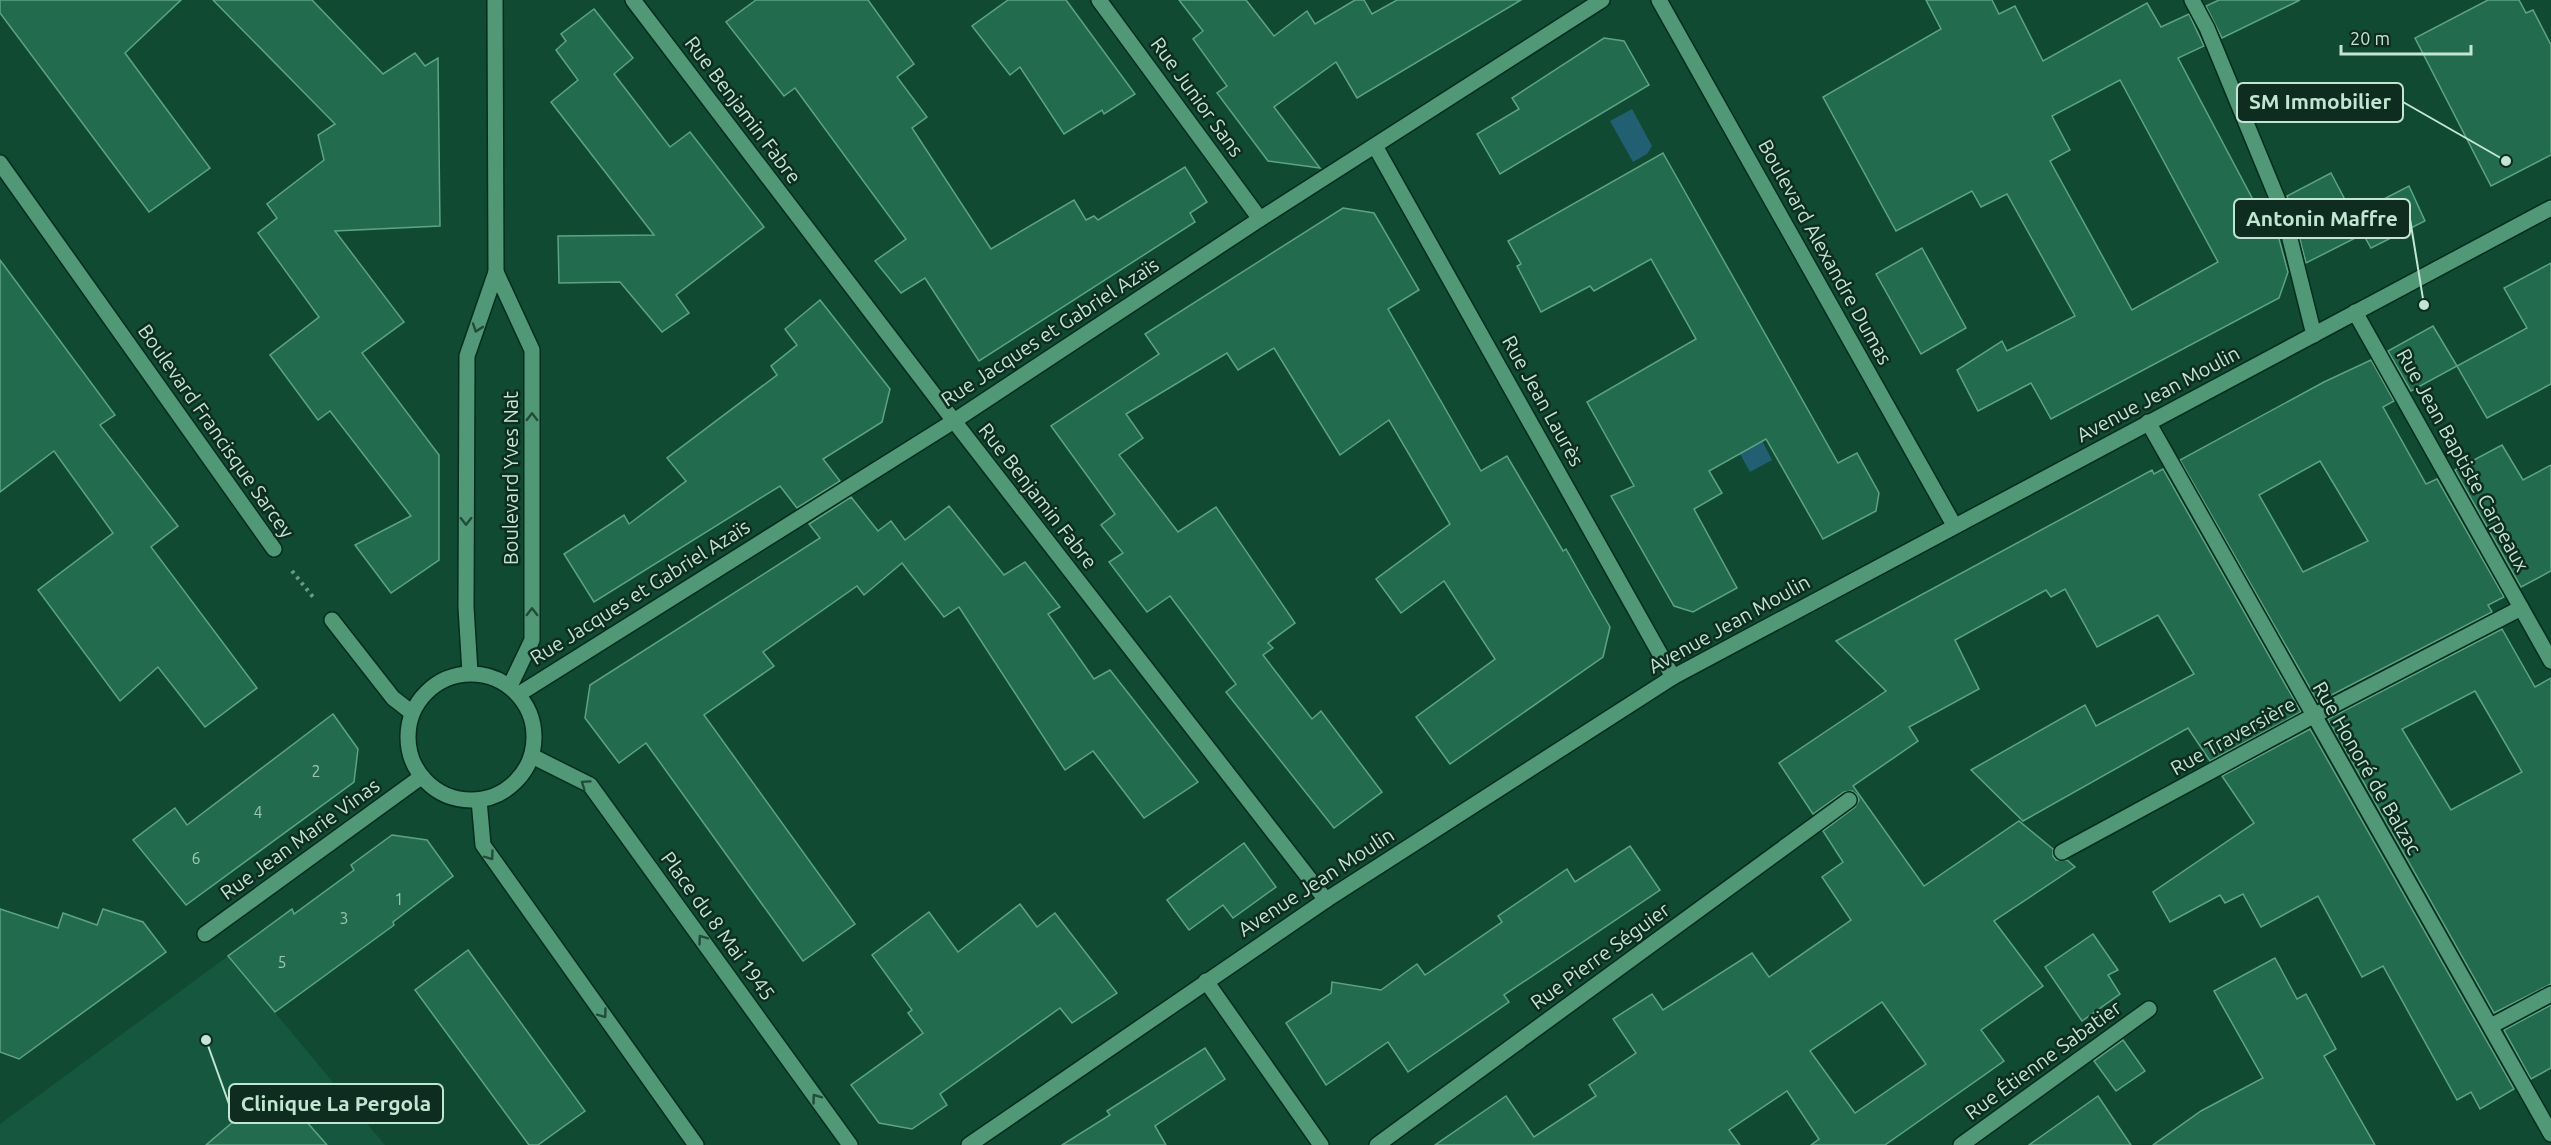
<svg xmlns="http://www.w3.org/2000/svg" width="2551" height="1145" font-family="Ubuntu,sans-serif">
<rect width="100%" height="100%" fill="#104a33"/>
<polygon fill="#15583f" points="228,956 385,1145 0,1145 0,1124"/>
<g fill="#225f72">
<polygon points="1632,109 1652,146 1647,154 1633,162 1610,121"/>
<polygon points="1751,419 1772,460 1750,472 1729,434"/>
</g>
<g fill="#236b4e" stroke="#5da483" stroke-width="1.5" fill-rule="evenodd">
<polygon points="0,0 181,0 125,53 210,168 149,212 0,13"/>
<polygon points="213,0 312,0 383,74 415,53 425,66 438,58 440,226 335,231 404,322 362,353 439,455 439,560 391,593 355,545 411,516 330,411 318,420 270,355 319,317 258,233 277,218 267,204 324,160 318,135 335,124"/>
<polygon points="756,0 868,0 914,64 897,77 927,117 912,128 991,249 1074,200 1086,220 1094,216 1098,220 1185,167 1207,202 1190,213 1195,222 979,361 925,278 901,293 875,261 906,239 795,88 784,96 726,22"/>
<polygon points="1008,0 1066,0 1135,94 1104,114 1102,110 1064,134 1020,67 1010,75 972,26"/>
<polygon points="1179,0 1246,0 1274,36 1307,11 1315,24 1355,0 1364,0 1372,14 1397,0 1521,0 1357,98 1336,62 1274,107 1320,168 1268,161 1217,93 1227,86 1193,39 1203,31"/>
<path d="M1926,0H1992L1999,14L2015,6L2043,61L2147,3L2161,27L2189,14L2204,46L2178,58L2259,211L2270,206L2288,272L2279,298L2051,419L2031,383L1978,411L1957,370L2002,341L2007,351L2075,316L2007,194L1981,207L1972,191L1896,231L1823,97L1941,29ZM2120,80L2218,262L2132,310L2050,161L2070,150L2052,116Z"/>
<polygon points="2219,0 2300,0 2222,38 2206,6"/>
<polygon points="2488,0 2519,0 2526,13 2533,10 2551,45 2551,155 2491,186 2415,38"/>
<polygon points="594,9 633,58 614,74 670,147 690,132 764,227 676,295 689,313 662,332 620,282 559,283 558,236 654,235 551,102 578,80 556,50 566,41 561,34"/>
<polygon points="1604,38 1624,41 1649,85 1500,174 1477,134 1519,109 1512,98"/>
<polygon points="1663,153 1838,463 1857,453 1879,493 1876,511 1823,539 1766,439 1709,471 1722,493 1694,509 1737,588 1693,612 1674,606 1611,496 1634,486 1587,402 1696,339 1651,259 1594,291 1590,286 1541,312 1517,266 1521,264 1508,241"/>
<polygon points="2331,173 2353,215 2409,186 2425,221 2371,248 2363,234 2306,263 2293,212 2287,196"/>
<polygon points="1343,208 1374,213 1419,290 1388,309 1481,471 1507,456 1563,551 1566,549 1610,627 1603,657 1450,764 1416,717 1495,659 1444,581 1401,613 1376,579 1450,524 1389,420 1340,455 1274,348 1238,370 1227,353 1126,414 1143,438 1119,455 1178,532 1216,507 1295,623 1268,643 1273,648 1263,655 1312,719 1321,711 1382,792 1334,828 1226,692 1236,684 1170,596 1147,612 1109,562 1123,553 1101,525 1115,514 1051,426 1159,354 1145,334"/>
<polygon points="1922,248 1966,328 1921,354 1876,274"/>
<polygon points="0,260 115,415 100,425 178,526 151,547 257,688 205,727 158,667 120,701 38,590 113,533 54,451 0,492"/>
<polygon points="2551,263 2551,384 2487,418 2457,366 2527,328 2504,288"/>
<polygon points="820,300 890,389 882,422 823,459 840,481 797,508 780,486 594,602 564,554 624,515 629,524 686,481 667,458 777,375 771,366 797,345 785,329"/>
<polygon points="2433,326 2457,366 2411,391 2388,351"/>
<path d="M2371,360L2394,401L2383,407L2426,484L2437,479L2504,597L2488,605L2492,612L2318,702L2180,460L2324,382ZM2320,461L2368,541L2303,572L2259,495Z"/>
<polygon points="2502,445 2523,480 2551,465 2551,571 2521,587 2455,470"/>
<path d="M2163,469L2301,712L2210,761L2188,728L2023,821L1971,770L2085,705L2096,726L2194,674L2158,615L2097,647L2065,589L2051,597L2046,590L1955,640L1979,689L1909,727L1918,741L1853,786L1924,886L2019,821L2053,849V856L2056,860H2067L2075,867L1994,921L2043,986L1981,1030L2004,1061L1885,1145H1811L1819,1139L1787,1091L1729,1130L1740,1145H1435L1506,1096L1534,1137L1596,1096L1589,1085L1636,1053L1613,1019L1652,994L1663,1010L1752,953L1769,977L1851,920L1822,877L1843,862L1823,831L1855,807L1859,800L1857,795L1852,791L1844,792L1813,814L1779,763L1886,691L1836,641L2152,470L2154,474ZM1882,1002L1926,1064L1855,1113L1810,1051Z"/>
<polygon points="851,497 878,531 891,521 905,540 949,506 1004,575 1025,562 1060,607 1048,614 1094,679 1110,670 1198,782 1144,818 1093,751 1065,770 959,607 944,617 902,563 864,595 857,586 763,652 774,666 704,715 855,924 803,961 646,743 619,763 585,718 590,685 820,538 809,524"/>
<path d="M2502,629L2535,687L2551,678V984L2494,1013L2328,719ZM2475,691L2522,772L2451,810L2402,729Z"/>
<polygon points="333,714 358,749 354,782 186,905 133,840 175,808 187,825"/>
<polygon points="2310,729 2514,1089 2480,1109 2471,1092 2457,1100 2383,966 2362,977 2318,896 2261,927 2243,894 2225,903 2220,895 2170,922 2153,892 2254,823 2222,776"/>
<polygon points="392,835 427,840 453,876 393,922 394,925 275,1012 228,956 292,909 294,914 354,870 351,865"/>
<polygon points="1244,843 1276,887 1233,918 1223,905 1189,930 1167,900"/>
<polygon points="1630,846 1660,890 1504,995 1509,1002 1408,1072 1388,1042 1326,1085 1286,1023 1331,993 1332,982 1381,990 1417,964 1425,975 1502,922 1498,916 1567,869 1575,882"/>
<polygon points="1020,904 1037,927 1055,913 1117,993 1072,1023 1060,1008 940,1094 947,1105 912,1129 879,1123 851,1085 923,1033 908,1013 912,1010 872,955 929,912 958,952"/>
<polygon points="0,909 58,928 63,913 97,925 103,909 143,922 166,952 19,1059 0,1052"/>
<polygon points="2093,934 2118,970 2108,975 2120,994 2082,1021 2045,967"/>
<polygon points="468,950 585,1111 538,1145 529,1145 415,990"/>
<polygon points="2275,958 2297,999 2306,994 2336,1049 2324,1056 2375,1145 2153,1145 2201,1111 2263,1078 2214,991"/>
<polygon points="2551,1005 2551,1068 2531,1079 2504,1030"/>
<polygon points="2123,1040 2145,1071 2116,1091 2094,1061"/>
<polygon points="1205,1048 1225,1079 1155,1126 1166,1145 1062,1145 1110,1115 1107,1111"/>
<polygon points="275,1086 327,1145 206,1145"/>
<polygon points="2098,1096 2131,1145 2029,1145"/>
</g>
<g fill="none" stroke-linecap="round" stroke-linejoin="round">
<defs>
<g id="street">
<polyline points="633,0 954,421 1326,900"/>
<polyline points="1099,0 1260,219"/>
<polyline points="1659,0 1954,525"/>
<polyline points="2192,0 2207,28 2284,215 2314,335"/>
<polyline points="1375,146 1673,677"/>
<polyline points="0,163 274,549"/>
<polyline points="496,272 532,350 532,640 510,686"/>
<polyline points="2355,312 2551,661"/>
<polyline points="2148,422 2551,1134"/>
<polyline points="332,620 393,698 411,712"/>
<polyline points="470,673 466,607 467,356 496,272 495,0"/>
<circle cx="471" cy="737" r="63"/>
<polyline points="519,694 954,421 1260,219 1602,0"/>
<polyline points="532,756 590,785 850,1145"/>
<polyline points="479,800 483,845 696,1145"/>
<polyline points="2062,852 2313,716 2521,608"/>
<polyline points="205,934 421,777"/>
<polyline points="1206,981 1321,1145"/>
<polyline points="2491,1026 2551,994"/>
<polyline points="1377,1145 1849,800"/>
<polyline points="1961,1145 2149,1009"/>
</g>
<polyline id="secondary" points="969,1145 1326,900 1673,677 2551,208"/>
</defs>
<use href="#street" stroke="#052d1d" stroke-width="18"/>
<use href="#secondary" stroke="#052d1d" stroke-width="18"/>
<polyline stroke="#6b9a85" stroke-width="4" stroke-dasharray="3 4.5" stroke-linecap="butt" points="292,571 313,597"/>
<use href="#street" stroke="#519877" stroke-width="15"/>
<use href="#secondary" stroke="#519877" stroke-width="15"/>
</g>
<defs><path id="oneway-chevron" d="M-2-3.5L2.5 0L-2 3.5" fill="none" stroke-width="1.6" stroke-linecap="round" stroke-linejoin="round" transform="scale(1.5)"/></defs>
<g stroke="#224c39">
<use href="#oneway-chevron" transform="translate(477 328) rotate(109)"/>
<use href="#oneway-chevron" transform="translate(532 417) rotate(-90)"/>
<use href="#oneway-chevron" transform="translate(466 521) rotate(90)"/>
<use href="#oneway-chevron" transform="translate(532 612) rotate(-90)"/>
<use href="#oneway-chevron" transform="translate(585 784) rotate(-145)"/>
<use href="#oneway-chevron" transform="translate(490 856) rotate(54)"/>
<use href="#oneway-chevron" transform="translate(702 939) rotate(-126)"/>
<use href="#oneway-chevron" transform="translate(603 1014) rotate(54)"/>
<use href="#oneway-chevron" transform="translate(816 1098) rotate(-126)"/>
</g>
<g text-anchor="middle" stroke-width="5" stroke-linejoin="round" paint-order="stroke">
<g font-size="16" fill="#9bc7b2">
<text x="316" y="777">2</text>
<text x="258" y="818">4</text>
<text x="196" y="864">6</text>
<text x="399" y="905">1</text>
<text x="344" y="924">3</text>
<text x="282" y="968">5</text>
</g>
<g font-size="20" fill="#c3e6d4" stroke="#0e2c1f">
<text transform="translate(1197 97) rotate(54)" y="7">Rue Junior Sans</text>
<text transform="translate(743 110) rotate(53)" y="7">Rue Benjamin Fabre</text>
<text transform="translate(1825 252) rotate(61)" y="7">Boulevard Alexandre Dumas</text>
<text transform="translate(1050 332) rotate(-33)" y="7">Rue Jacques et Gabriel Azaïs</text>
<text transform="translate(2158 394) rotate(-28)" y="7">Avenue Jean Moulin</text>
<text transform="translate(1543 401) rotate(61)" y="7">Rue Jean Laurès</text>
<text transform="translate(216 431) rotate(55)" y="7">Boulevard Francisque Sarcey</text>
<text transform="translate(2463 460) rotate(61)" y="7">Rue Jean Baptiste Carpeaux</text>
<text transform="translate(511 478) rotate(-90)" y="7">Boulevard Yves Nat</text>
<text transform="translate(1038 496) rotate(52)" y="7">Rue Benjamin Fabre</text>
<text transform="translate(640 592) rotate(-32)" y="7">Rue Jacques et Gabriel Azaïs</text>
<text transform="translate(1729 624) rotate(-29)" y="7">Avenue Jean Moulin</text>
<text transform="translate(2233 736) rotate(-29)" y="7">Rue Traversière</text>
<text transform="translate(2367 768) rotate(60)" y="7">Rue Honoré de Balzac</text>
<text transform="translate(300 839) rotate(-36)" y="7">Rue Jean Marie Vinas</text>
<text transform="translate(1316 882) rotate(-33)" y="7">Avenue Jean Moulin</text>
<text transform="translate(718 926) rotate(54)" y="7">Place du 8 Mai 1945</text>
<text transform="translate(1600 956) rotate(-36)" y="7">Rue Pierre Séguier</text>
<text transform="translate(2043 1060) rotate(-36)" y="7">Rue Étienne Sabatier</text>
</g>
</g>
<path fill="none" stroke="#c3e6d4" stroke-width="2" d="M2506 161L2403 102M2424 305L2410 219M206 1040L229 1104"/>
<g fill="#c3e6d4" stroke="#0e2c1f" stroke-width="2">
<circle cx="2506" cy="161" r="6"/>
<circle cx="2424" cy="305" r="6"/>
<circle cx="206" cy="1040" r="6"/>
</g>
<g fill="#0e2c1f" stroke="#c3e6d4" stroke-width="2">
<rect x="2237" y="83" width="166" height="39" rx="6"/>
<rect x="2234" y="199" width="176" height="39" rx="6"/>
<rect x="229" y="1084" width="214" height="39" rx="6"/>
</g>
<g font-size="21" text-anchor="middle" font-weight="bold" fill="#c3e6d4">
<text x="2320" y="109">SM Immobilier</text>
<text x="2322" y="226">Antonin Maffre</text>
<text x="336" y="1111">Clinique La Pergola</text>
</g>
<path d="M2341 45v9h130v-9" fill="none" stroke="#c3e6d4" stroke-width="3"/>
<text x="2350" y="45" font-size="18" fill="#c3e6d4" stroke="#0e2c1f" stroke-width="4.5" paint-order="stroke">20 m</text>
</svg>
